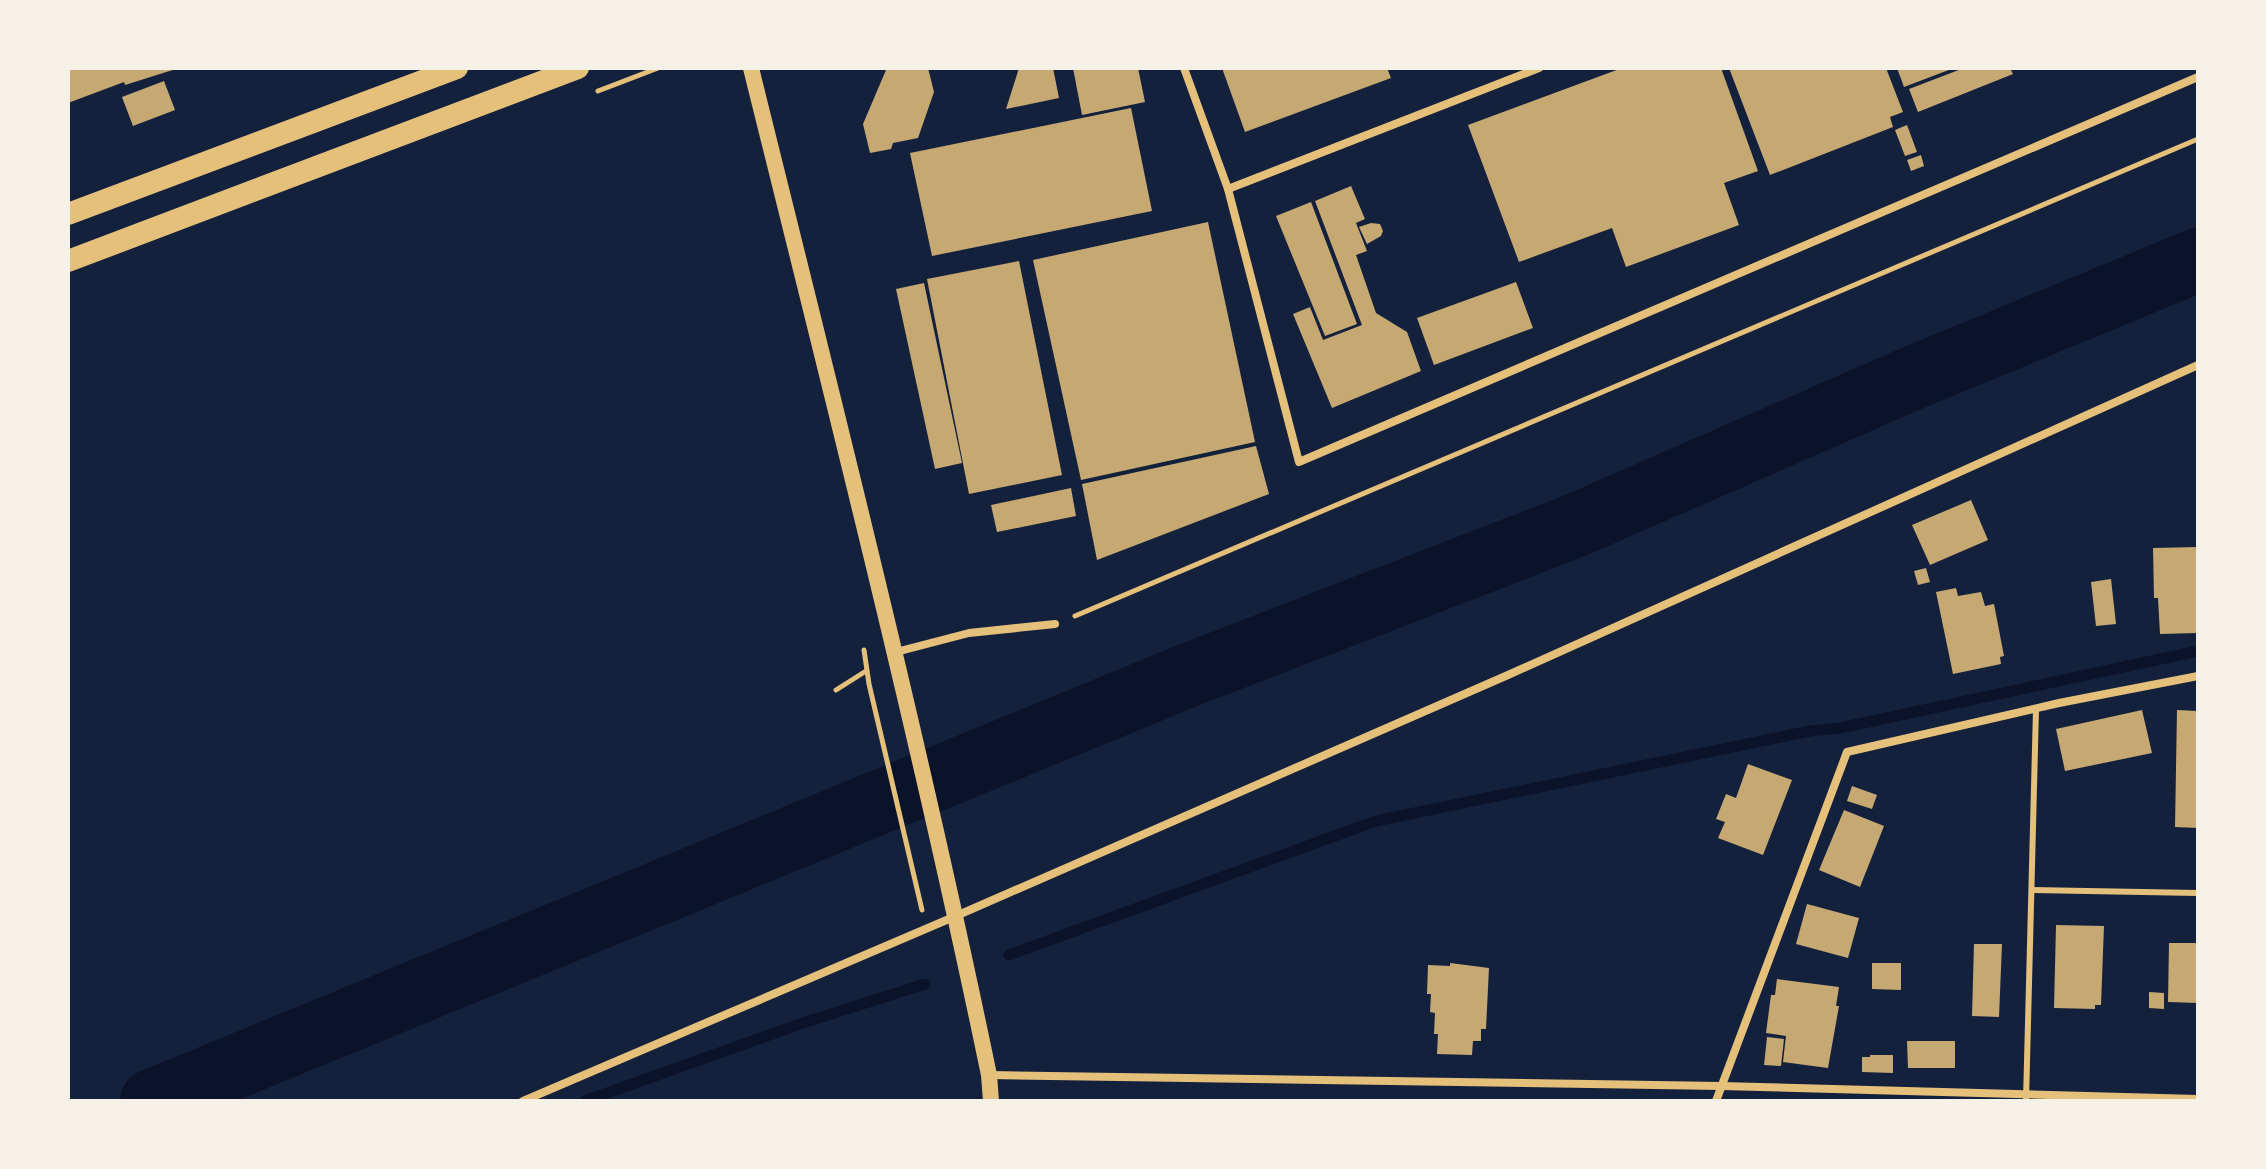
<svg xmlns="http://www.w3.org/2000/svg" width="2266" height="1169" font-family="Signika,sans-serif">
<rect width="100%" height="100%" fill="#14213d"/>
<g fill="none" stroke-linecap="round" stroke-linejoin="round">
<g stroke="#0b132b" stroke-width="11">
<polyline points="1009,955 1376,821 1810,731 1840,728 2198,651"/>
<polyline points="585,1101 803,1023 925,984"/>
</g>
<polyline stroke="#0b132b" stroke-width="64" points="152,1101 1189,675 1574,526 1908,380 2198,260"/>
</g>
<g fill="#c6a872">
<polygon points="68,68 179,68 125,85 124,82 68,103"/>
<polygon points="892,68 928,68 934,92 918,138 893,143 891,149 870,153 863,124 886,70"/>
<polygon points="1019,68 1053,68 1059,98 1006,109"/>
<polygon points="1073,68 1138,68 1145,102 1082,115"/>
<polygon points="1222,68 1387,68 1391,78 1245,132"/>
<polygon points="1622,68 1721,68 1758,171 1724,183 1739,225 1626,267 1612,228 1519,262 1468,125"/>
<polygon points="1729,68 1886,68 1903,112 1890,117 1893,127 1770,175"/>
<polygon points="1897,68 1954,68 1904,87"/>
<polygon points="1964,68 2010,68 2013,74 1918,112 1909,89"/>
<polygon points="164,81 175,110 133,126 122,97"/>
<polygon points="1131,108 1152,211 932,256 910,153"/>
<polygon points="1907,125 1917,152 1905,156 1895,130"/>
<polygon points="1921,155 1924,166 1911,171 1907,160"/>
<polygon points="1351,186 1365,219 1356,223 1367,251 1356,255 1376,313 1407,332 1421,371 1332,408 1293,314 1310,307 1323,340 1362,325 1315,201"/>
<polygon points="1311,202 1357,324 1325,336 1276,216"/>
<polygon points="1208,222 1255,442 1081,480 1033,260"/>
<polygon points="1371,223 1380,224 1383,231 1381,236 1367,244 1359,227"/>
<polygon points="1019,261 1062,475 969,494 927,279"/>
<polygon points="1516,282 1533,328 1434,365 1417,318"/>
<polygon points="924,283 962,463 935,469 896,289"/>
<polygon points="1256,446 1269,494 1097,560 1082,484"/>
<polygon points="1071,488 1076,516 997,532 991,505"/>
<polygon points="1971,500 1988,540 1930,565 1912,525"/>
<polygon points="2198,547 2198,633 2160,634 2158,598 2154,598 2153,548"/>
<polygon points="1926,568 1930,582 1918,585 1914,571"/>
<polygon points="2111,579 2116,624 2096,626 2091,582"/>
<polygon points="1956,588 1958,596 1981,592 1985,606 1994,604 2004,656 2000,657 2001,664 1953,674 1936,592"/>
<polygon points="2142,710 2152,753 2065,771 2056,729"/>
<polygon points="2177,710 2198,711 2198,828 2175,827"/>
<polygon points="1748,764 1792,780 1763,855 1718,838 1725,822 1716,819 1726,794 1736,798"/>
<polygon points="1852,786 1877,795 1872,809 1847,801"/>
<polygon points="1844,810 1884,826 1860,887 1819,870"/>
<polygon points="1807,904 1859,918 1848,958 1796,944"/>
<polygon points="2056,925 2104,926 2101,1005 2095,1005 2095,1009 2054,1008"/>
<polygon points="2169,943 2198,943 2198,1003 2168,1002"/>
<polygon points="1974,944 2002,944 1999,1017 1972,1016"/>
<polygon points="1450,963 1489,968 1486,1029 1481,1029 1481,1041 1473,1041 1472,1055 1437,1054 1438,1034 1434,1034 1435,1013 1430,1012 1431,994 1427,994 1428,965 1450,966"/>
<polygon points="1872,963 1901,963 1901,990 1872,989"/>
<polygon points="1777,979 1839,987 1836,1006 1839,1006 1828,1068 1783,1062 1786,1036 1766,1033 1771,995 1775,995"/>
<polygon points="2149,992 2164,993 2164,1009 2149,1008"/>
<polygon points="1767,1037 1784,1039 1781,1066 1764,1065"/>
<polygon points="1907,1041 1955,1041 1955,1068 1908,1068"/>
<polygon points="1870,1055 1893,1055 1893,1073 1862,1072 1862,1057 1870,1057"/>
</g>
<g fill="none" stroke-linecap="round" stroke-linejoin="round">
<g stroke="#e5c07b" stroke-width="5">
<polyline points="598,91 658,68"/>
<polyline points="1075,616 2198,139"/>
<polyline points="864,650 869,684 922,910"/>
<polyline points="836,690 866,671"/>
</g>
<g stroke="#e5c07b" stroke-width="6">
<polyline points="2032,890 2198,893"/>
<polyline points="2026,1101 2036,709"/>
</g>
<g stroke="#e5c07b" stroke-width="8">
<polyline points="1184,68 1228,189 1299,462 2198,77"/>
<polyline points="1228,189 1539,68"/>
<polyline points="896,652 969,633 1055,624"/>
<polyline points="989,1075 1721,1086 2198,1099"/>
<polyline points="523,1101 956,916 1508,675 2198,365"/>
<polyline points="1716,1101 1847,752 2059,703 2198,676"/>
</g>
<path stroke="#e5c07b" stroke-width="16" d="M751,68C834,403 919,737 989,1075L991,1101"/>
<g stroke="#e5c07b" stroke-width="22">
<polyline points="68,214 457,68"/>
<polyline points="68,261 578,68"/>
</g>
</g>
<rect width="2266" height="1169" fill="none" stroke="#f6f1e7" stroke-width="140"/>
</svg>
